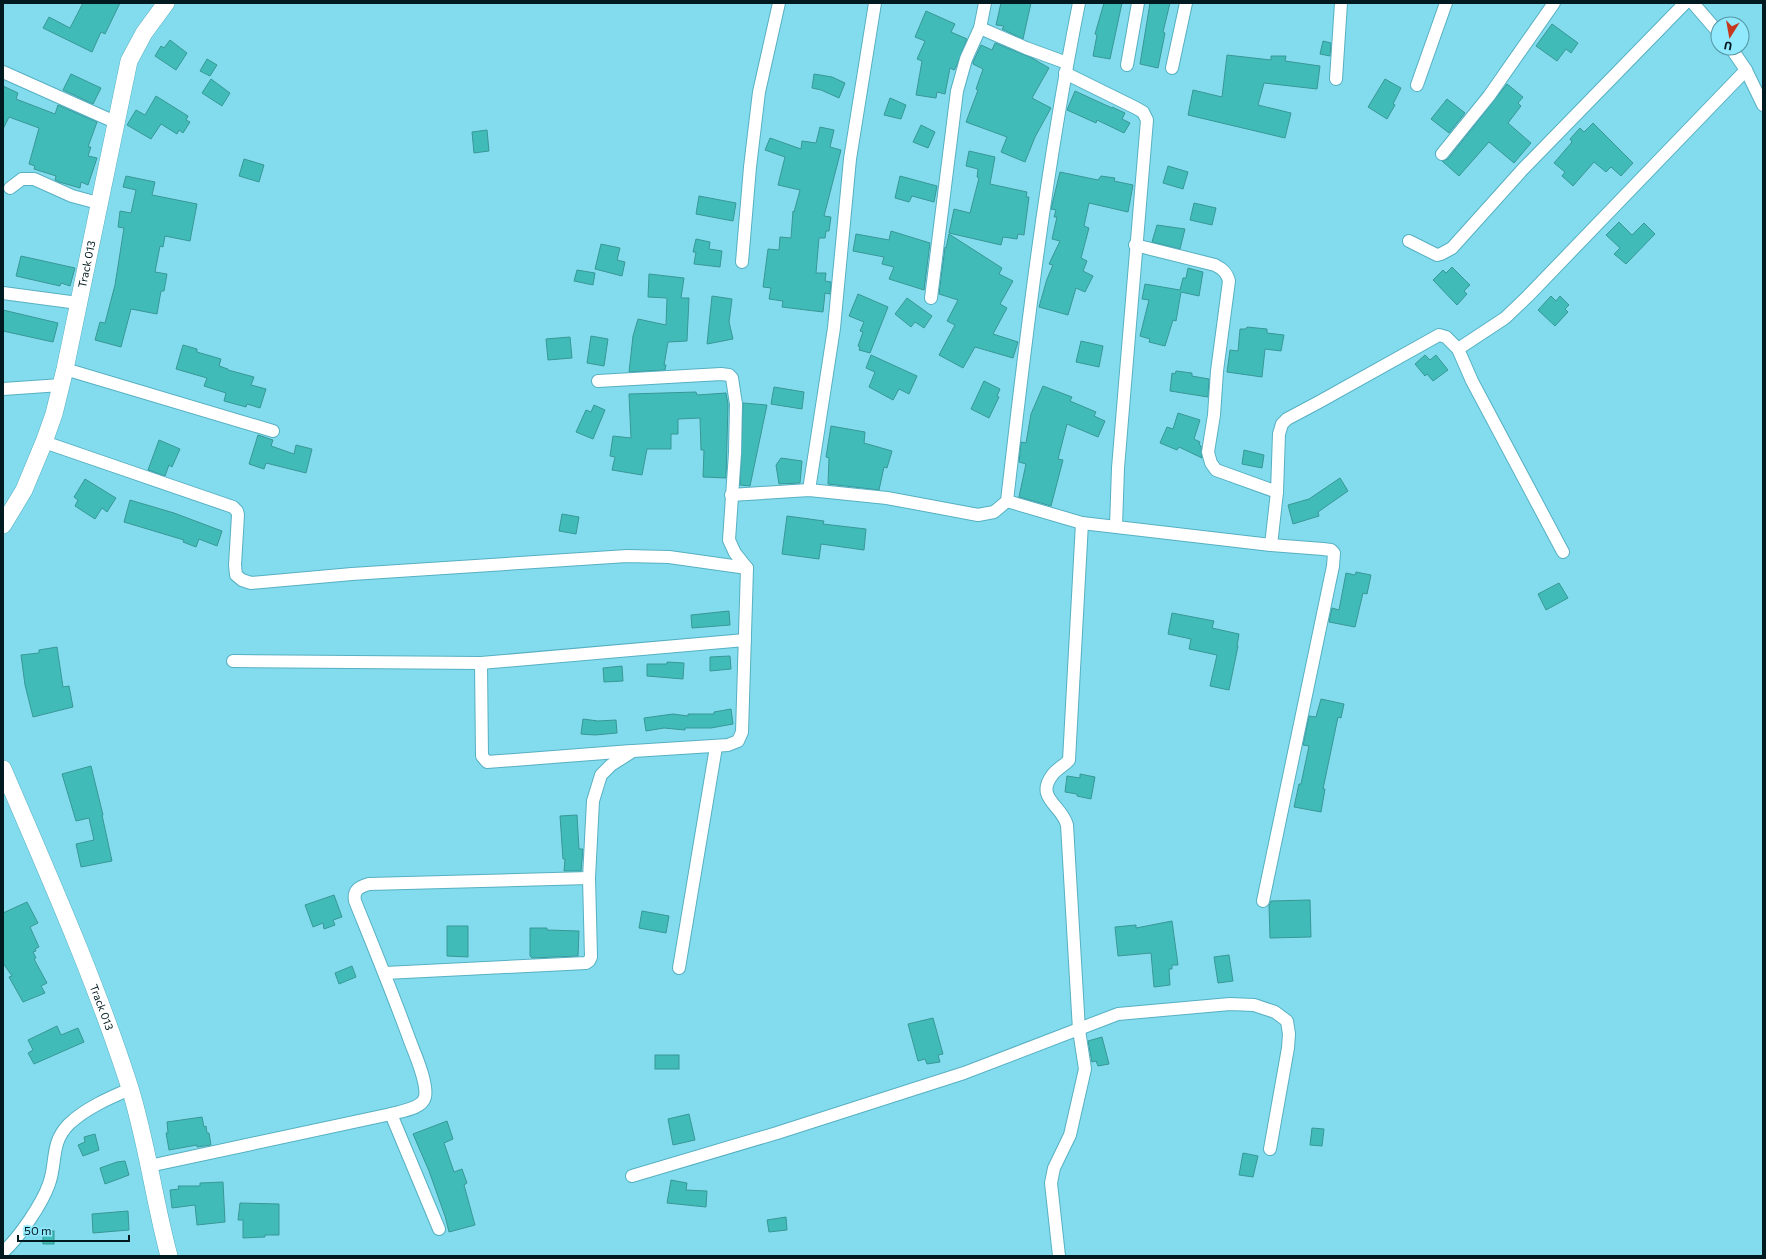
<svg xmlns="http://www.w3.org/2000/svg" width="1766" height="1259" font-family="Commissioner,sans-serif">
<rect width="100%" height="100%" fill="#83dcee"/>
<g fill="#41bbb8" stroke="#379896">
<polygon points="83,3 120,3 105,34 101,32 92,52 43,28 49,17 70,28"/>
<polygon points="1001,3 1031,3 1023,39 1002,29 1004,26 996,25"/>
<polygon points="1104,3 1122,3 1110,59 1093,56 1097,35 1095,34"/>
<polygon points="1150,3 1170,3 1163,32 1165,33 1158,68 1140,64"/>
<polygon points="926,11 955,24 951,32 967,39 956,67 954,70 950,68 945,94 937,92 936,98 916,95 922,61 917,59 925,41 915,37"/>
<polygon points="1552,24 1578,43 1571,53 1566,49 1557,61 1536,46"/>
<polygon points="170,40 187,53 176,70 155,56 161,46 164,48"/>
<polygon points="1323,41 1331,43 1330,56 1320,54"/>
<polygon points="995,43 1032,58 1049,68 1032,98 1051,108 1035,137 1025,162 1001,152 1007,137 966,122 978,90 976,89 983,69 973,64 973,62 981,45 992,50"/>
<polygon points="1227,55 1271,60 1271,56 1286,56 1285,61 1320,66 1317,89 1264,83 1258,105 1291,113 1285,138 1188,115 1193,90 1222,97"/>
<polygon points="207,59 217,65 210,76 200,71"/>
<polygon points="71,74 101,88 93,104 63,90"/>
<polygon points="814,74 832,77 845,83 839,98 821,90 812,88"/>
<polygon points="211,79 230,93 222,106 202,93"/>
<polygon points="1385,79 1401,88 1393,104 1395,105 1387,119 1368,107"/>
<polygon points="1507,84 1523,97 1518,103 1521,106 1508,123 1531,143 1514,163 1489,142 1459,176 1442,161 1448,159"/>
<polygon points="3,86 18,93 16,99 55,114 58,105 97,122 88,147 91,147 88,156 97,158 88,185 81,182 80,188 59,182 55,180 56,176 34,169 35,166 29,164 39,128 9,117 3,129"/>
<polygon points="1075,91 1112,108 1112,107 1125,113 1122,119 1130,123 1124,133 1097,120 1096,123 1067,110"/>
<polygon points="156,96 188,116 186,120 190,122 183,133 179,130 177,134 161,124 151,139 127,125 136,110 145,115"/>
<polygon points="890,98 906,105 901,119 884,115"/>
<polygon points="1447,99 1465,113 1449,133 1431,119"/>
<polygon points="1593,123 1633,163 1621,176 1611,167 1606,172 1594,162 1573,186 1562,176 1565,172 1554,163 1572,142 1570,139 1580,128 1584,132"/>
<polygon points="921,125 935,132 928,148 913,142"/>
<polygon points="820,127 834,130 830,147 841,150 824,216 831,217 829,231 826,231 825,238 819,238 816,273 826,273 825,281 831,282 830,294 825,293 823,312 782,307 783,301 769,299 771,288 763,287 768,249 779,250 780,237 791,238 793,211 794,212 800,190 778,185 785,157 765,150 770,138 801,149 802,141 816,143"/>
<polygon points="487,130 489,151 474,153 472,132"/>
<polygon points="969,151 995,157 990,184 1027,192 1026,197 1029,197 1024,235 1018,234 1017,239 1003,237 1001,245 949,233 954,209 970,213 979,178 977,177 978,169 966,166"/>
<polygon points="244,159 264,165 259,182 239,176"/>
<polygon points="1168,166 1188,172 1183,189 1163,183"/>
<polygon points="1060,172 1098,180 1101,176 1115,178 1114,181 1133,185 1128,212 1089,203 1084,226 1089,228 1081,258 1087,261 1083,271 1093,276 1085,292 1076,288 1068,315 1039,307 1047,279 1053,265 1049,264 1060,241 1052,239 1057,217 1054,217 1056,210 1051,209"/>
<polygon points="126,176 155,182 152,195 197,204 190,241 165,236 163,247 160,246 155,272 167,274 164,291 161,291 157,314 131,309 121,347 95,340 100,322 105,323 115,285 124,228 118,227 120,211 131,213 136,190 123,187"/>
<polygon points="900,176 937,186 934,202 912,196 909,202 895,198"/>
<polygon points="699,196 736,203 733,221 696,214"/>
<polygon points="1194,203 1216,208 1212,225 1190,220"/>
<polygon points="1619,222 1632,235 1644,223 1655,234 1626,264 1614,254 1620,248 1606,235"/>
<polygon points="1157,225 1185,229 1180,249 1152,242"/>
<polygon points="891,231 930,243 924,290 889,279 894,267 882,264 884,257 853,251 856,234 889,240"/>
<polygon points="949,234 1002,268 999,274 1013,281 1000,304 1007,308 993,334 1018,342 1013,358 975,347 963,368 939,355 955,325 947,321 958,300 939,294 945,247 946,248"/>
<polygon points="696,239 710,242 709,249 722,251 720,267 694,264 696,252 693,252"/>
<polygon points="601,244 620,248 617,260 625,262 622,276 595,269"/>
<polygon points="21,256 75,268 70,286 61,283 60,286 16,276"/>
<polygon points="1452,267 1470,285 1464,291 1467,294 1457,305 1433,280 1443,270 1446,273"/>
<polygon points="1188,268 1203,272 1199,296 1181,292 1176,321 1173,320 1165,346 1149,342 1150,339 1140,336 1149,300 1142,299 1145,284 1180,290 1183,278 1186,278"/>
<polygon points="577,270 595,273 593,285 574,281"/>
<polygon points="649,274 684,278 681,298 689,298 687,341 668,342 664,365 666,365 665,370 629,372 633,336 638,319 666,325 667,298 648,297"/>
<polygon points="858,294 888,307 870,353 859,350 860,347 858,346 863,332 860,331 864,322 849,316"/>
<polygon points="712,296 732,299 729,322 733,339 707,344"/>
<polygon points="1551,296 1556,301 1560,296 1569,305 1565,309 1568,312 1555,326 1538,310"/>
<polygon points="907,298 932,316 924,328 915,322 911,327 895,314"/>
<polygon points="3,310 58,323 53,342 3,331"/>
<polygon points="1247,327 1267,329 1267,333 1284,335 1281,351 1265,349 1262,377 1227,372 1230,350 1238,351 1240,329 1246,329"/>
<polygon points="591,336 608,339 604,366 587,363"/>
<polygon points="570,337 572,358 548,360 546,339"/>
<polygon points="1081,341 1103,346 1099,367 1076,362"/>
<polygon points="183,345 197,349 197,352 221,359 219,366 228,369 228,370 254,377 251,385 266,389 260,408 247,404 246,407 224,401 226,393 204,386 207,378 176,369"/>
<polygon points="871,355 917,376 909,394 899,389 893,400 869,387 875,372 866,368"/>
<polygon points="1425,355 1430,360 1436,355 1448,370 1433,381 1427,374 1425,376 1415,364"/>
<polygon points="1176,371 1192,373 1192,376 1209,379 1208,397 1170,391 1172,373 1175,374"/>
<polygon points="984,381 1000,389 997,396 999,397 989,418 971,409"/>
<polygon points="1043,386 1072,397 1070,401 1096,412 1094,416 1105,421 1098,437 1067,424 1058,459 1063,460 1051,506 1019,497 1026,464 1019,462 1021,442 1026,443 1031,414"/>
<polygon points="774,387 804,392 802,409 771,404"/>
<polygon points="696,392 697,395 726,393 728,404 726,478 703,477 704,450 701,450 700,418 678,419 678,434 671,434 671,449 647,449 642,475 612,470 615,457 610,456 613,436 631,438 629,394"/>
<polygon points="743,403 767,405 750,486 740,485"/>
<polygon points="594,405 605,410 593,439 576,432 586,410 591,412"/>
<polygon points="1178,413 1200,420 1194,439 1200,442 1199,444 1201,446 1202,458 1179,447 1177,450 1160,443 1167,427 1173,429"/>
<polygon points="831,426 865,432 864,443 892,451 887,468 884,467 879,490 828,484 829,458 826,457"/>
<polygon points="258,435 273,440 271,446 294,454 296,445 312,449 306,473 266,463 264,469 249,464"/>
<polygon points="159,440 180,449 172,467 169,465 165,476 148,470"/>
<polygon points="1244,450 1264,455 1262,468 1242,464"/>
<polygon points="781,458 802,461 800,483 779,484 776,465"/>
<polygon points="1340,478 1348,491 1318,512 1319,516 1293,524 1288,505 1309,499"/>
<polygon points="85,479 116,498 107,512 102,508 95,519 75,506 78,500 74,497"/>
<polygon points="130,500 174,513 222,531 217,546 199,539 196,547 183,542 184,540 124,522"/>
<polygon points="562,514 579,517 576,534 559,531"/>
<polygon points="787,516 824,521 823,524 866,529 864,550 821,544 819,559 782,554"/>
<polygon points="1356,572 1371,575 1367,594 1363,593 1355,627 1329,622 1332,608 1339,610 1346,573 1355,575"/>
<polygon points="1559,583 1568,598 1546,610 1538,594"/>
<polygon points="729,611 730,625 692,628 691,615"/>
<polygon points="1172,613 1214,621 1212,628 1239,634 1237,646 1238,646 1229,690 1210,686 1217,655 1189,649 1191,639 1168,634"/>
<polygon points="57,647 63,687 69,686 73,707 33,717 25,685 21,655 39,653 39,650"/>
<polygon points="730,656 731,669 710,671 710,657"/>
<polygon points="667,662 684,663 683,679 647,676 647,664 667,664"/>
<polygon points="622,666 623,681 604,682 603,668"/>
<polygon points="1321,699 1344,704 1341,718 1338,717 1323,789 1325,789 1321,812 1294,807 1299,784 1301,784 1309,746 1303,745 1309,716 1316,717"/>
<polygon points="731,709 733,724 711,728 685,728 685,730 664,728 646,731 644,718 673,714 688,716 688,714 714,714 714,712"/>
<polygon points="583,719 598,721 616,720 617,733 595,735 581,734"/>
<polygon points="91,766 103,815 102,815 112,861 81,867 76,844 94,840 89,818 76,821 62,774"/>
<polygon points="1080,774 1095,777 1091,799 1077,796 1077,794 1065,792 1067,776 1080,778"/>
<polygon points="577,815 579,849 583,849 581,871 564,871 565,859 563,859 560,816"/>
<polygon points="334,895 342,917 333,920 335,925 324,929 323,923 313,927 305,905"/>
<polygon points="1310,900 1311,937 1270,938 1269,906 1271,901"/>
<polygon points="27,902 38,923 30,927 39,947 35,949 36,951 33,952 36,958 34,959 47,983 41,986 45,993 23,1002 9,977 12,976 3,963 3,913"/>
<polygon points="642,911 669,916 666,933 639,928"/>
<polygon points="1172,921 1178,965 1172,965 1172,969 1169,969 1170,985 1154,987 1151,953 1118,956 1115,927 1136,925 1136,928"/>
<polygon points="447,926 468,926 468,957 447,956"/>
<polygon points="530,928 547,928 547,930 579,931 578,956 532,958 530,956"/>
<polygon points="1229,955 1233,981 1218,983 1214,957"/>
<polygon points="352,966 356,977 339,984 335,973"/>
<polygon points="933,1018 943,1054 938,1055 940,1062 927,1064 925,1059 918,1061 908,1024"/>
<polygon points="57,1026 61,1035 78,1028 84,1042 34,1064 28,1053 33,1050 28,1040"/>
<polygon points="1102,1037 1109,1064 1098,1066 1096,1061 1092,1062 1088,1041"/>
<rect x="655" y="1055" width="24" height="14"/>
<polygon points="689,1114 695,1140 673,1145 668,1119"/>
<polygon points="202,1117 204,1127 206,1126 207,1133 209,1133 211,1145 197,1147 197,1145 169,1150 166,1133 168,1133 167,1122"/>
<polygon points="447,1121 453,1139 444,1143 454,1172 462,1169 467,1183 464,1185 475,1225 449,1232 445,1216 429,1171 413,1134"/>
<polygon points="1312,1128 1324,1129 1322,1146 1310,1145"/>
<polygon points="95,1134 99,1150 83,1156 78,1145 85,1142 84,1137"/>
<polygon points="1243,1153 1258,1156 1253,1177 1239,1175"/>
<polygon points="125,1161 129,1175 105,1184 100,1168 117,1162"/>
<polygon points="671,1180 687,1183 686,1190 707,1191 706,1207 667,1203"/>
<polygon points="223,1182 225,1222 197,1225 195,1205 172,1208 170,1190 179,1189 178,1186 200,1186 200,1183"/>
<polygon points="240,1203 279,1204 279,1235 265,1235 265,1237 243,1238 243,1220 238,1220"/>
<polygon points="128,1211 129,1230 93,1233 92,1214"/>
<polygon points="786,1217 787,1230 769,1232 767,1220"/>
<rect x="43" y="1231" width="11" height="13"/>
</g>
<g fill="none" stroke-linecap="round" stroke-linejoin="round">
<defs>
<g id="street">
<polyline points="1693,3 1718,32"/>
<polyline points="980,28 1026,48 1067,63"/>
<polyline points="1731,48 1746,70 1763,105"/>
<polyline points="1127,65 1138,3"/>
<polyline points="1172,68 1186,3"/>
<polyline points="3,72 115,122"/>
<polyline points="1065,73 1136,108 1143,112 1147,120 1118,468 1116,526"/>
<polyline points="1336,79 1341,3"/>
<polyline points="1417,85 1446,3"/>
<polyline points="1442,154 1489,96 1554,3"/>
<polyline points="10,188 22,179 34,179 72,196 98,203"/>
<polyline points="1409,241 1437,255 1441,254 1452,248 1523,169 1685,3"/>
<path d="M1135,245L1215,265C1223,269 1227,273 1229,281L1217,371L1214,415L1208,452L1211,463L1216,470L1277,492"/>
<polyline points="742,262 750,167 759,92 779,3"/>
<polyline points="3,293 78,303"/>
<polyline points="931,298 957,91 966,59 980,28 985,3"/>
<polyline points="1458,349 1505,318 1528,296 1746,70"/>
<polyline points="65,369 273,431"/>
<polyline points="3,389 61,385"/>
<polyline points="44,442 233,507 237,511 238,515 235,565 236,575 242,580 251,583 352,574 627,556 669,557 747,568"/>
<polyline points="809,490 834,328 850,159 875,3"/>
<path d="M731,495L809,490L887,498L978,515L994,512L1007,501C1026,335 1046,168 1079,3"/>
<polyline points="1007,501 1082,523 1271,545 1323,549 1331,550 1334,553 1333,566 1263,901"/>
<polyline points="1271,545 1277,492 1279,434 1282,424 1287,419 1319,402 1439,335 1446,337 1458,349 1472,381 1563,552"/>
<polyline points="233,661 481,663 745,640"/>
<polyline points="481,663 482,756 487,762 631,751"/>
<polyline points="679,968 716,747"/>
<polyline points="385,973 586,963 589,961 591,957 589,878 593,801 601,775 611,765 633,751 728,745 738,741 742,732 747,568 735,553 729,540 735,453 736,404 732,378 729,375 721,374 598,381"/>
<polyline points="391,1114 439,1229"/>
<path d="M149,1166L391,1114C401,1111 422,1109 425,1097C428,1083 415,1054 410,1041C393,994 374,948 355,901C353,890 359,887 369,884L589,878"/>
<polyline points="632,1176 777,1133 964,1073 1118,1014 1230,1004 1254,1005 1275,1012 1287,1021 1289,1034 1288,1048 1270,1149"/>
<path d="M3,1252C19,1238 42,1204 49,1184C57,1162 50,1143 69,1124C86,1108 109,1098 130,1089"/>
<path d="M1059,1256L1051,1183L1054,1168L1070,1135L1085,1069L1079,1030L1067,825C1062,805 1034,798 1053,774C1058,768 1065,765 1069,760L1082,523"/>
</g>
<g id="secondary">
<path id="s1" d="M3,525L24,490L44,442L54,414L65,369L129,61L144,33L166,3"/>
<path id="s2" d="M3,769C48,874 95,979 130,1088C147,1143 154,1200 169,1256"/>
</g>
</defs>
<use href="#street" stroke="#56b0c2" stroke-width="14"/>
<use href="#secondary" stroke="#56b0c2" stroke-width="18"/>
<use href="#street" stroke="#fff" stroke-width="12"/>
<use href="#secondary" stroke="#fff" stroke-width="17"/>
</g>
<g text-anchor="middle" stroke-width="4" stroke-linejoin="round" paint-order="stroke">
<g font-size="11" fill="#001a1f" stroke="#90e9fc">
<text dy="4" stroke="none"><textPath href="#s1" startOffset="276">Track 013</textPath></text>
<text dy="4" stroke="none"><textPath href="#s2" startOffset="258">Track 013</textPath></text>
</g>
</g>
<rect width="1766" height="1259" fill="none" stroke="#001a1f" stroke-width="8"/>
<g transform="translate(1730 36) rotate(191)"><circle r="19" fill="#90e9fc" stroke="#5696a4"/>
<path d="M0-3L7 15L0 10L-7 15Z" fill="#c53a1f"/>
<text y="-6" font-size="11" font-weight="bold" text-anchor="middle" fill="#001a1f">U</text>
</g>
<path d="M18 1235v6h111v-6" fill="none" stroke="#001a1f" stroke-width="2"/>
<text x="24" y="1235" font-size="12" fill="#001a1f" stroke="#90e9fc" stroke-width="3" paint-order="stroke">50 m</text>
</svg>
